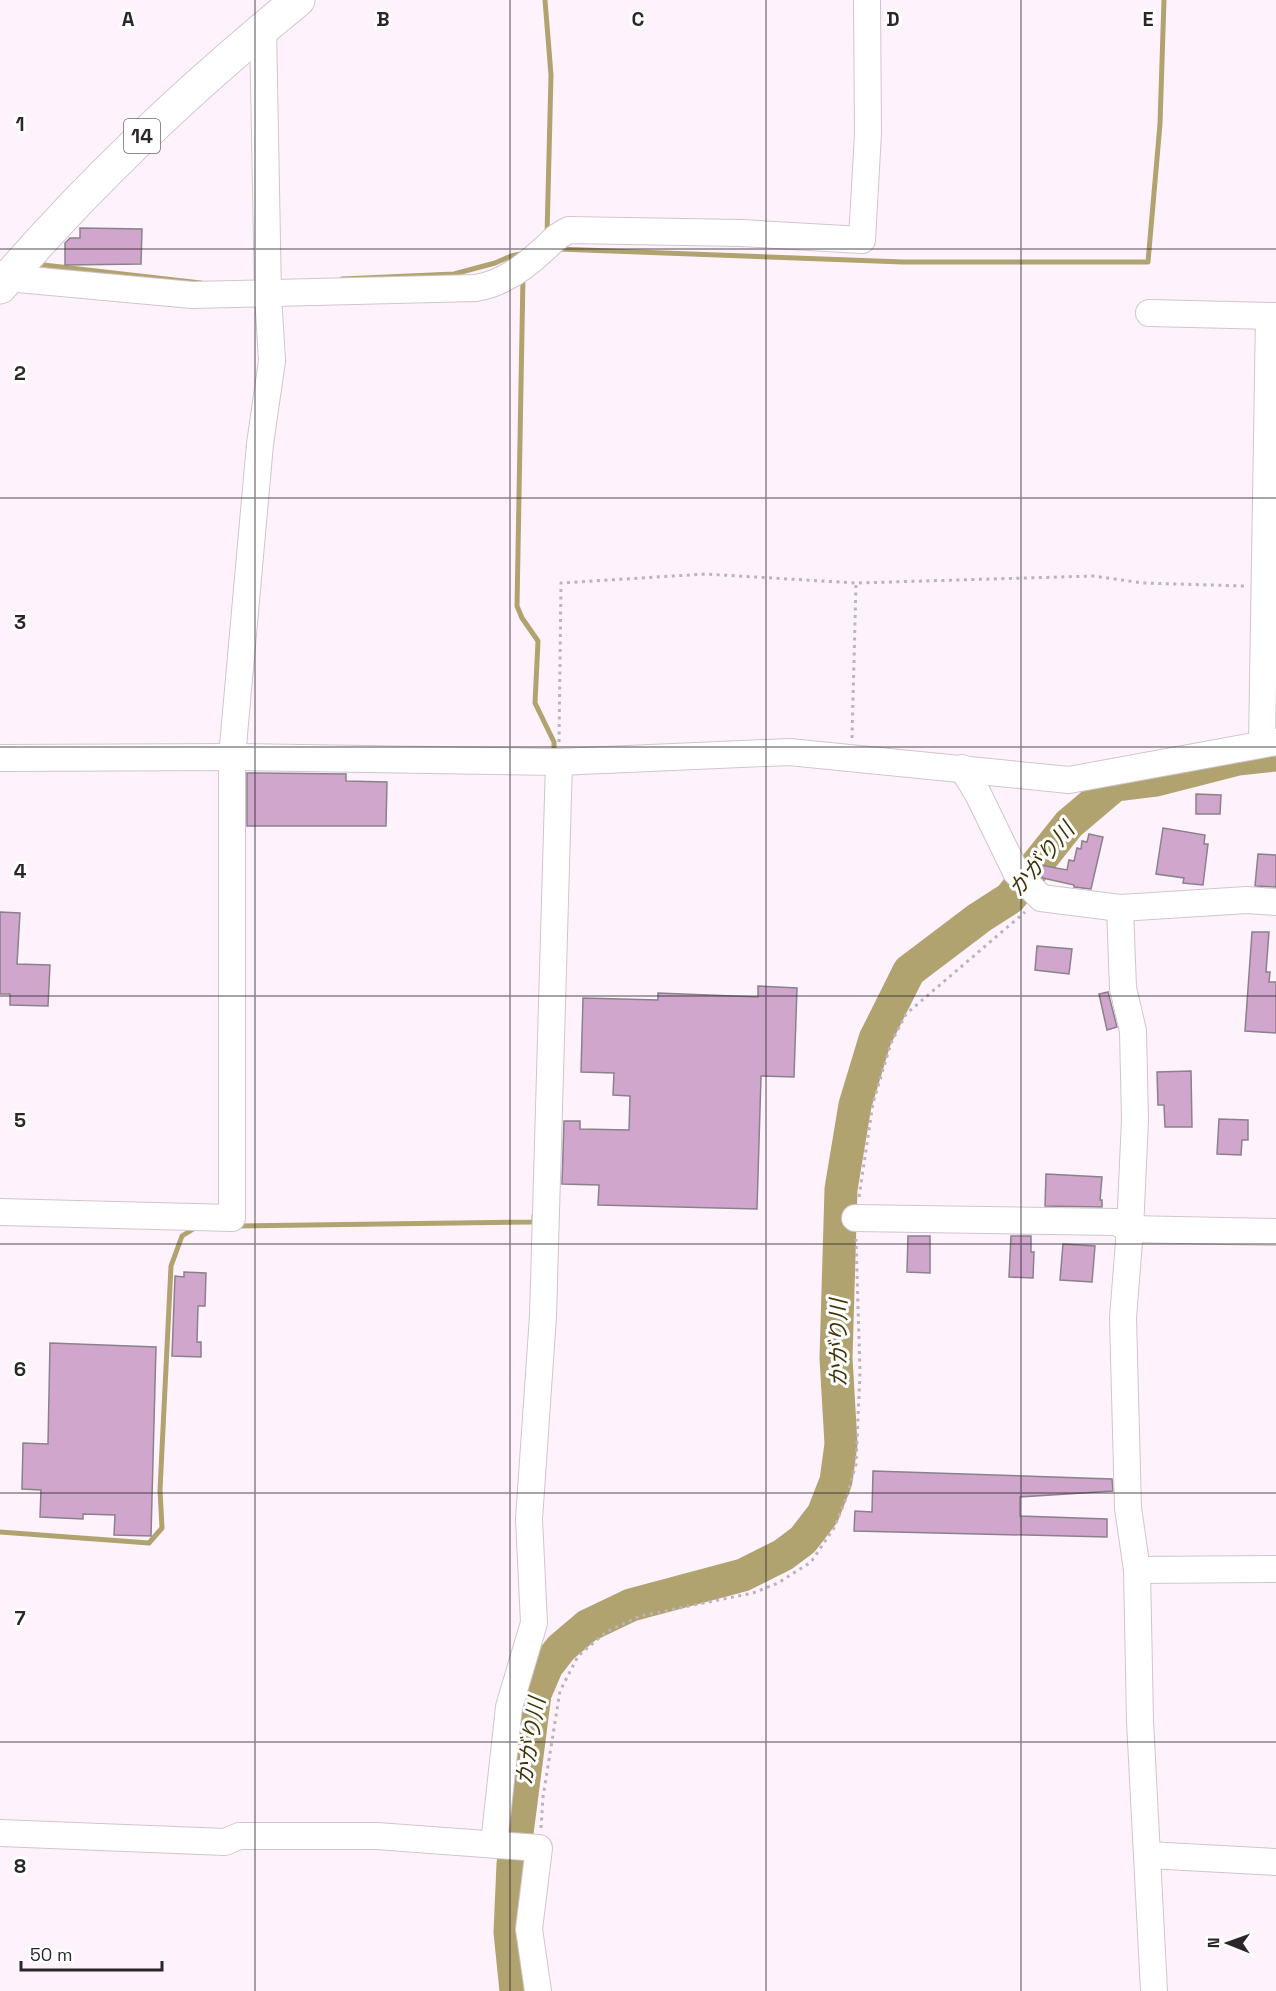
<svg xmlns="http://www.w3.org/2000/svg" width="1276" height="1991" font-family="'Space Grotesk','Noto Sans JP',sans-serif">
<rect width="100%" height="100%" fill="#fef3fd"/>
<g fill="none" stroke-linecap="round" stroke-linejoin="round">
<g stroke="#b1a36f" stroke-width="5">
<polyline points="545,0 551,75 547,235"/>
<polyline points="558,249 903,262 1148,262 1160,124 1164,0"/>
<polyline points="35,264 201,283"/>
<polyline points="523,276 517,606 522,618 538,641 535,703 554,742 554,754"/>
<polyline points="342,279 454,274 495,263 511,256 525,253"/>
<polyline points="237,1226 534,1222 534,1216"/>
<polyline points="0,1532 149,1543 162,1528 160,1490 171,1266 182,1236 198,1226"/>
</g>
<polyline stroke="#b1a36f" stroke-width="33" points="516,1991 510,1932 513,1864 535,1694 547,1666 561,1648 587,1626 631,1605 743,1575 783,1555 803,1540 823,1514 836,1481 841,1444 836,1358 841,1189 855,1105 875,1039 909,971 979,918 1010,898 1069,824 1115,785 1156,780 1238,759 1276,755"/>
</g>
<g fill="#d1a6cc" stroke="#8b818a" stroke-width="1.5">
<polygon points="80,228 142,229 141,264 65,265 65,243 70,238 80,238"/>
<polygon points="247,773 346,774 346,781 387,782 386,826 247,826"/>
<polygon points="1196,794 1221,795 1220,814 1196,814"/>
<polygon points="1163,828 1205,835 1204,844 1208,844 1203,885 1183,883 1184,878 1156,874"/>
<polygon points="1089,834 1103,837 1091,889 1074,887 1074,885 1043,878 1038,873 1040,865 1067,870 1069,860 1074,861 1077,848 1081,849 1082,841 1087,842"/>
<polygon points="1258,854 1276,855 1276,887 1255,886"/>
<polygon points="0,912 20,913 17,964 50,965 48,1006 10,1005 10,994 0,994"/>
<polygon points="1252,932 1269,932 1266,972 1270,972 1269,982 1276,982 1276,1033 1245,1031"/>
<polygon points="1037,946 1072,949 1069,974 1035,970"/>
<polygon points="758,986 797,988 794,1077 761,1076 757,1209 598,1205 599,1185 562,1184 564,1121 580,1121 580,1129 629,1130 630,1096 613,1095 614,1073 581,1072 583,998 658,1000 658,993 758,997"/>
<polygon points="1108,992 1117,1027 1107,1030 1099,994"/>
<polygon points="1191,1071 1192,1127 1165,1127 1164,1105 1158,1105 1157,1072"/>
<polygon points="1219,1119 1248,1120 1248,1140 1242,1140 1241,1155 1217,1154"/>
<polygon points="1046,1174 1102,1177 1100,1200 1102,1200 1102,1207 1045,1206"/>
<polygon points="908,1236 930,1236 930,1273 907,1272"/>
<polygon points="1011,1236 1031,1236 1031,1252 1034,1252 1033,1278 1009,1277"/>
<polygon points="1063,1244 1095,1246 1092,1282 1060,1280"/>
<polygon points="184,1272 206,1273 205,1306 198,1306 197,1342 201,1342 201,1357 172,1356 175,1276 184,1277"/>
<polygon points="50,1343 156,1347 151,1536 114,1535 115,1515 83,1514 83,1519 40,1517 41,1490 22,1489 23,1443 48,1444"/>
<polygon points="873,1471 1112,1479 1113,1491 1020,1497 1020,1516 1107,1519 1107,1537 854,1531 855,1511 872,1512"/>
</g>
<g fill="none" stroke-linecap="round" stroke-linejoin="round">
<defs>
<g id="minor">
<path d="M7,278L192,295L476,288C501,284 525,267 543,250C553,241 556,236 569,230L741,233L862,240L868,133L867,0"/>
<polyline points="1149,313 1276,316"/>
<polyline points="1262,743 1269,316"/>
<polyline points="0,758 232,757 559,762 789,752 1069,780 1276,742"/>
<polyline points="962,768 978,794 1016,872 1041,898 1120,908 1247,900 1276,902"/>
<polyline points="1120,908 1123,988 1133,1031 1135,1120 1130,1229 1123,1318 1128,1508 1137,1570 1140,1721 1154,1991"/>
<polyline points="0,1212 232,1218 232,757 260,444 272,361 268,294 263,29"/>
<polyline points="855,1218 1116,1222 1130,1229 1276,1232"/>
<polyline points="1137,1570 1276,1569"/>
<polyline points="0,1833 225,1842 239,1836 377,1836 539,1848 529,1929 538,1991"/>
<polyline points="494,1844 509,1707 534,1623 529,1519 543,1316 559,762"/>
<polyline points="1148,1855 1276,1862"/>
</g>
<path id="major" d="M0,287C90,182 191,87 298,0"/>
</defs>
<use href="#minor" stroke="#d0c5cf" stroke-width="28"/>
<use href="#major" stroke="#d0c5cf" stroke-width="35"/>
<g stroke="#bcb3bb" stroke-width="3" stroke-dasharray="3 4.5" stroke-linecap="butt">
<polyline points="852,738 856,583"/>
<polyline points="559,742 561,583 705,574 856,583 1093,576 1143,583 1244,586"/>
<polyline points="859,1197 873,1103 891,1043 906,1014 1025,912"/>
<polyline points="541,1828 543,1797 560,1691 578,1656 606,1632 640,1616 753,1593 778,1583 811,1562 834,1528 847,1496 856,1464 860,1372 856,1239"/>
</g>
<use href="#minor" stroke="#fff" stroke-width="26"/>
<use href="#major" stroke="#fff" stroke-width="33"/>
</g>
<path fill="none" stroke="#2b262a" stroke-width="1.5" stroke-opacity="0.55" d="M255,0V1991M510,0V1991M766,0V1991M1021,0V1991M0,249H1276M0,498H1276M0,747H1276M0,996H1276M0,1244H1276M0,1493H1276M0,1742H1276"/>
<g text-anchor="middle" stroke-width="6" stroke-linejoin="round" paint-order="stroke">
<rect fill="#fff" stroke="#6b676a" stroke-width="1.5" x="124" y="119" width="36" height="34" rx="4.5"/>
<g font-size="20" font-weight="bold" fill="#2b262a">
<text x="142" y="143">14</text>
</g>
<g font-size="22" font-style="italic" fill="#3e3307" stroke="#fff">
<text transform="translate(1041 859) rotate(-50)" y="8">かがり川</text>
<text transform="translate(838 1343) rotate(-90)" y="8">かがり川</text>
<text transform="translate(530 1741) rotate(-81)" y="8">かがり川</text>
</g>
</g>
<g font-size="20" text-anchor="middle" font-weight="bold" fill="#2b262a" stroke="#fff" stroke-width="6" stroke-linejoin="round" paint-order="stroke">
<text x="128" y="26">A</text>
<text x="383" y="26">B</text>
<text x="638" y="26">C</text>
<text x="893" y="26">D</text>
<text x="1148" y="26">E</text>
<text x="20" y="131">1</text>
<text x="20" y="380">2</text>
<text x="20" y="629">3</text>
<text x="20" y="878">4</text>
<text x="20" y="1127">5</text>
<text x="20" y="1376">6</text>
<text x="20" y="1625">7</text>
<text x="20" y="1873">8</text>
</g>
<g transform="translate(1228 1943) rotate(271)" stroke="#ffffff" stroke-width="4.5" paint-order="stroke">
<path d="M0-4.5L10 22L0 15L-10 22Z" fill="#2b262a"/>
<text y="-9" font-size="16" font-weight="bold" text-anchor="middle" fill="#2b262a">N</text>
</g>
<path d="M21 1961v9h141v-9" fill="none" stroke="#2b262a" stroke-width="3"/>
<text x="30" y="1961" font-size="18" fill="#2b262a" stroke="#ffffff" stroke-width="4.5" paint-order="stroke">50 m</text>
</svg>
